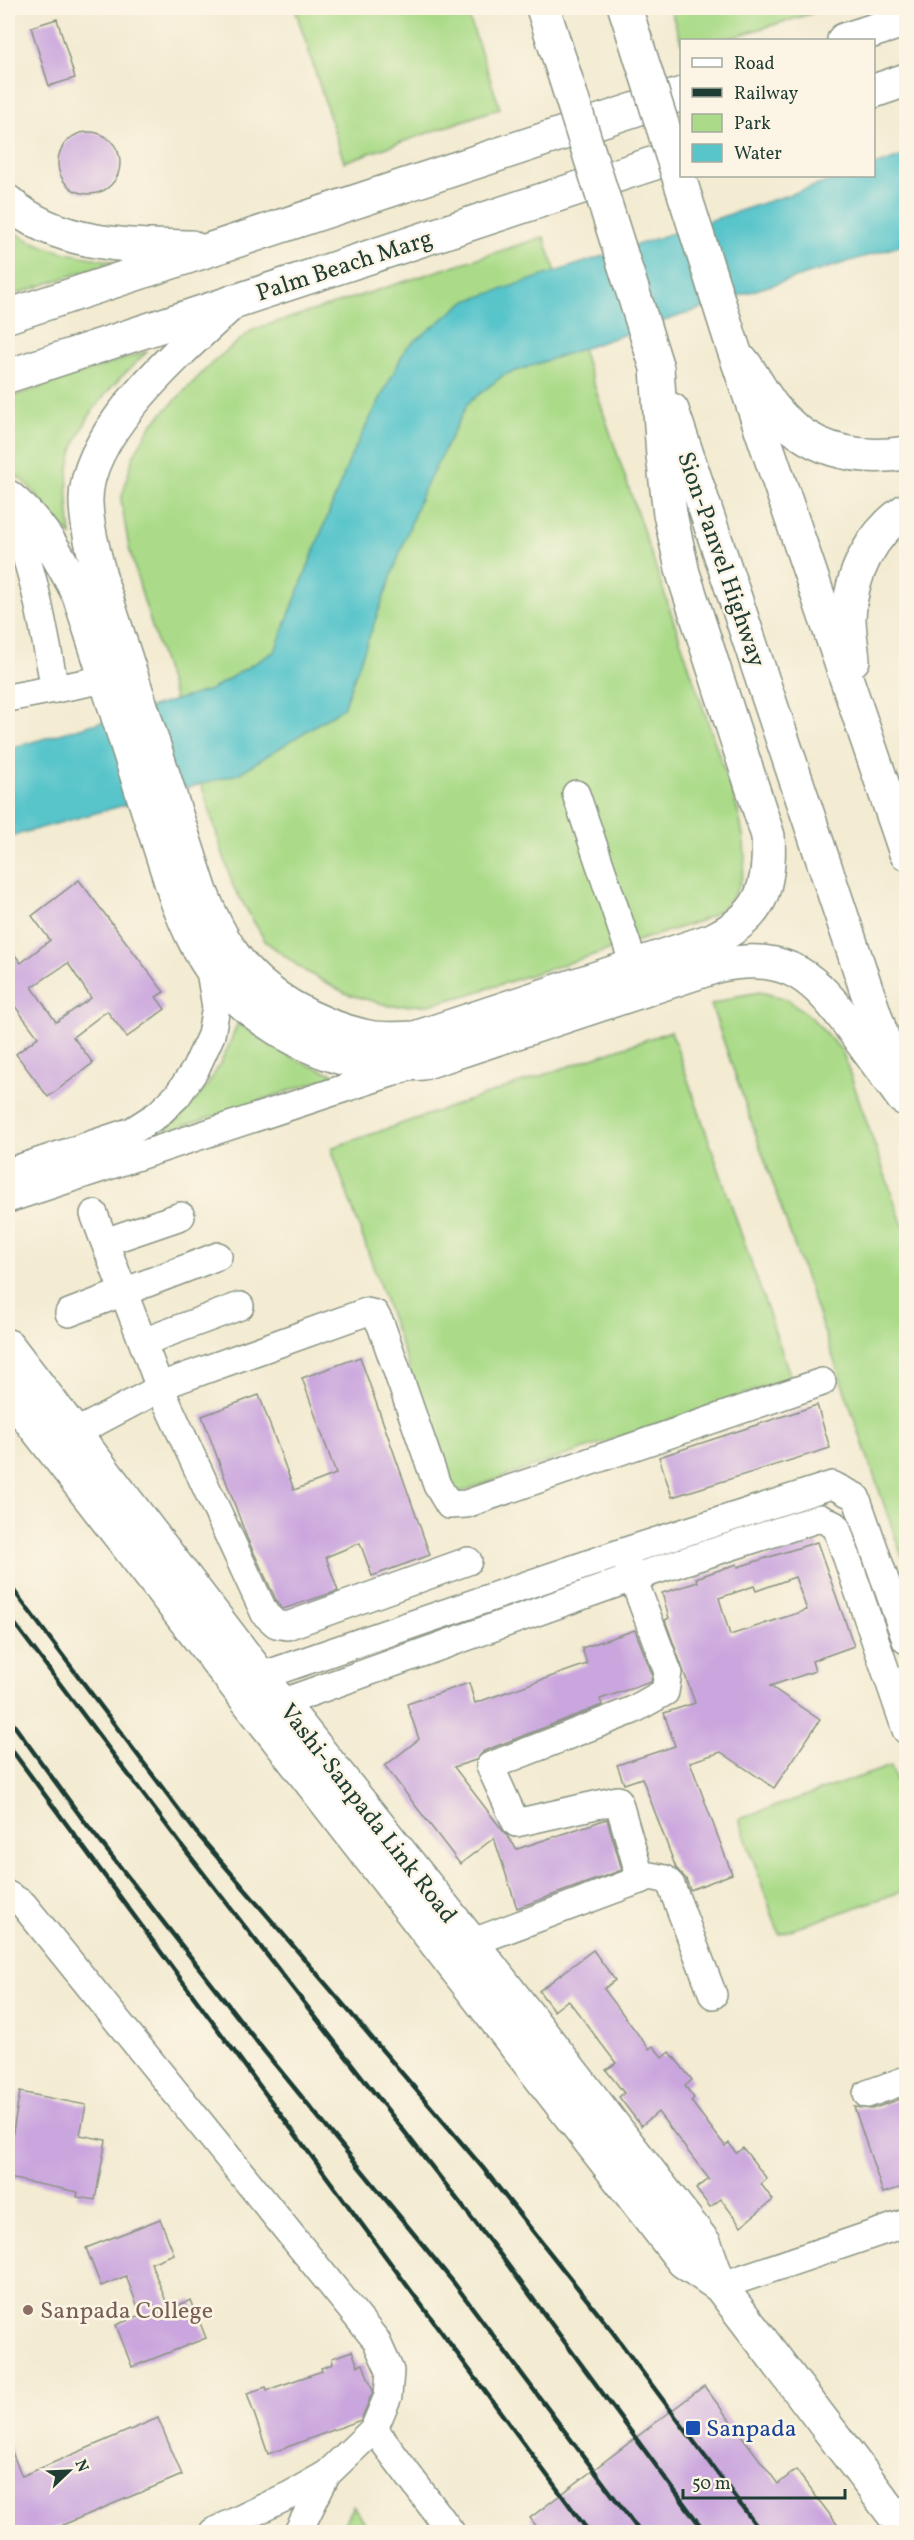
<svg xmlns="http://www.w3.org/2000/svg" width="914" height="2540" font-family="Vollkorn,serif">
<rect width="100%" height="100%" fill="#fcf5e5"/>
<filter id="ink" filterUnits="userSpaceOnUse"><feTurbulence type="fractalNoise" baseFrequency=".0167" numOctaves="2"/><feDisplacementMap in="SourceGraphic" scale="12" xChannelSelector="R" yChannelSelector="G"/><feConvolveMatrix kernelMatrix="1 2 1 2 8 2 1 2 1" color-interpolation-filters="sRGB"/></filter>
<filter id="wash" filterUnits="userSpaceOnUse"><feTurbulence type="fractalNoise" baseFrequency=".008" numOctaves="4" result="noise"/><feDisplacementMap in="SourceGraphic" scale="24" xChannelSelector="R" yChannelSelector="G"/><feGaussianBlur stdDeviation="1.35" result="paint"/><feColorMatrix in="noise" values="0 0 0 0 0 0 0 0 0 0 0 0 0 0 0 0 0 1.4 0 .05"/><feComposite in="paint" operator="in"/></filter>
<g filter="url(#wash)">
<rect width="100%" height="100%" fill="#f3ebd2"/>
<g fill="#abdb89" stroke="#658c5e" stroke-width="1.5">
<polygon points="295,8 466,8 500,108 344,162"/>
<polygon points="670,8 788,8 813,13 723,40 681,42"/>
<path d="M8,228C40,250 77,256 114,261L8,297Z"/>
<path d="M544,237L737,808C746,842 753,880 724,906C718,913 708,917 700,921L467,995L428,1005L391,1006L347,994L305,971L265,941L233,886L144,601L129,548L121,500L133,457L151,425L212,363L252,330Z"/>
<path d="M148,351C115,382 80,415 70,462C65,486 69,512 71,536L25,482L8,470V398Z"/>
<polygon points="760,992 787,999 811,1017 842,1051 906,1235 906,1568 711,1005 737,996"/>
<path d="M238,1022C268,1048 299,1063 337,1075L162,1133C203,1097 219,1074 238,1022Z"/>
<polygon points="671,1031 791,1378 454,1494 331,1148"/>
<polygon points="891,1766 906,1812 906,1890 779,1934 739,1819"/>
<polygon points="353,2506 372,2532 339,2532"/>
</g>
<polygon fill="#58c5cb" stroke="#3c8180" stroke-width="1.5" points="906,155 906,244 759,289 504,375 468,403 421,496 343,708 238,774 8,837 8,749 210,690 275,651 351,456 406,348 464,302 845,176 874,176 874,166"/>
<g id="blocks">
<g fill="#caa6de" fill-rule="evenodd">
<polygon points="57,19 75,78 49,86 31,27"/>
<circle cx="89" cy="163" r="31"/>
<path d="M79,880L164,992L156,997L165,1009L127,1037L107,1011L73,1037L93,1063L48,1097L16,1054L38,1037L8,997V946L21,963L50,940L32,916ZM68,963L91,998L56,1022L32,987Z"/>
<polygon points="360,1357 430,1555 372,1576 360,1543 326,1557 338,1591 283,1609 278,1604 247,1538 202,1416 259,1395 294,1490 336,1474 302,1378"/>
<polygon points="817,1405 830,1448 672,1497 659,1457"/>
<path d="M817,1542L854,1646L812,1661L815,1671L770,1686L820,1720L774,1788L721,1752L690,1762L732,1874L690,1890L686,1879L676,1868L642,1778L624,1784L617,1765L675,1746L664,1713L695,1703L665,1620L669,1618L662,1593L698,1582L696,1578L737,1564L738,1567ZM795,1577L807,1610L730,1635L719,1598L754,1586L756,1591Z"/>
<polygon points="635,1630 652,1674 651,1682 600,1699 602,1705 484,1751 476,1760 454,1767 517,1849 607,1819 622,1870 517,1908 494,1838 460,1864 385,1766 419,1739 407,1704 469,1683 475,1703 587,1664 582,1648"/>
<polygon points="593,1950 615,1980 604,1989 649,2049 653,2046 663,2058 670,2052 692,2080 685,2086 694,2098 691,2101 725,2146 729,2143 736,2153 743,2148 767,2179 761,2184 773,2200 741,2226 721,2199 710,2207 696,2189 709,2179 658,2112 641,2126 619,2097 624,2093 606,2070 616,2063 568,2000 554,2011 539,1991"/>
<polygon points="20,2092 86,2105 80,2135 106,2140 95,2200 77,2197 78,2192 8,2178 8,2159"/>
<polygon points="906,2097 906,2186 883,2193 854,2107 872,2109"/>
<polygon points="160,2219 174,2254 151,2263 169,2309 191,2300 206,2338 132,2367 116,2325 141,2315 126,2276 101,2286 86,2248"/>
<polygon points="352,2351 358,2366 363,2364 373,2391 361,2420 268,2454 247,2393 266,2387 267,2390 322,2371 321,2368 333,2364 332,2358"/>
<polygon points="704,2386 778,2484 796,2470 843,2532 541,2532 530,2518"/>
<polygon points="158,2418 182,2475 46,2532 12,2532 8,2521 8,2443 22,2476"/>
</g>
</g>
</g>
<g filter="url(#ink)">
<use href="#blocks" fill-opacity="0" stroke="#899483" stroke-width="1.5"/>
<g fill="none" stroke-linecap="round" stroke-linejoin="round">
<defs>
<g id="minor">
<path d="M8,519C32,547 47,650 55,689"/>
<polyline points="8,698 106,679"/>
<polyline points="576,794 634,965"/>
<polyline points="8,1172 132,1131 157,1115 177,1096 195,1070 211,1035 216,1007 209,965"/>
<polyline points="8,1199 403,1069"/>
<polyline points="94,1214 160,1388 265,1614 276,1624 287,1626 468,1561"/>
<polyline points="105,1242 181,1216"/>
<polyline points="69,1313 218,1256"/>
<polyline points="143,1342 240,1306"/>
<polyline points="75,1433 174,1381 366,1312 375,1314 381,1325 437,1485 449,1505 466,1504 822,1382"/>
<polyline points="627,1562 668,1672 665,1692 633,1710 490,1766 516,1823 618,1800 641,1880"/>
<polyline points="244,1682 623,1552 832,1485 856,1497 906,1640"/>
<polyline points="264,1709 632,1578 820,1518 836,1526 906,1730"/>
<polyline points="8,1895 23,1904 376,2340 390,2371 388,2396 374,2429 327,2474 298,2532"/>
<polyline points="452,1950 650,1876 665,1879 671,1885 713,1995"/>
<polyline points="867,2094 906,2080"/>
<polyline points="720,2286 906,2223"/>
<polyline points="374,2429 451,2532"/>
<polyline points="213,2532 290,2495 327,2474"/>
</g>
<g id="major">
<polyline points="844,40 906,20"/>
<polyline points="874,91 906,80"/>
<path d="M8,202C57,246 128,246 191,247"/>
<polyline points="8,316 682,94"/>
<path d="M744,363C754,377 762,393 772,406C806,450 855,461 906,453"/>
<polyline points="8,376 682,154"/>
<polyline points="8,1346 281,1703 471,1942 705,2244 720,2286 906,2531"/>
<polyline points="8,1392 683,2261 720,2286"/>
</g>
<g id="highway">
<polyline points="543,8 560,61"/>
<polyline points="625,8 635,39"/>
<path d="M234,301C186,346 83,432 86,503C87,531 96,560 103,588L201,892C209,912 218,932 230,950C259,995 316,1026 368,1037C383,1040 399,1039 415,1038L712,940C761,917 771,888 768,836L683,573L670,514L663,456L657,368"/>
<polyline points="732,344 906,853"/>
<polyline points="672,410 893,1069"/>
<path d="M8,497C41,523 60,558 79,595L177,901C186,923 196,947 210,967C245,1015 304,1052 363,1063C382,1067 403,1064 423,1063L720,965C790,952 815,978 854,1031C870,1054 887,1076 903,1098"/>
<path d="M853,660C852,646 849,632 849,618C850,575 871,534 906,510"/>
</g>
</defs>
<use href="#minor" stroke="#899483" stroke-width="30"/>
<use href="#major" stroke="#899483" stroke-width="36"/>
<use href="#highway" stroke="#899483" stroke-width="36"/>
<use href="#minor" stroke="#fff" stroke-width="27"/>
<use href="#major" stroke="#fff" stroke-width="33"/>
<use href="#highway" stroke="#fff" stroke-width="33"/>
<g stroke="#1f3d34" stroke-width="4.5">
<polyline points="8,1583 195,1831 483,2168 611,2330 761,2532"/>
<polyline points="8,1615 183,1847 502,2257 705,2532"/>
<polyline points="8,1717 81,1817 265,2052 454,2283 640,2532"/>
<polyline points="8,1745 589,2532"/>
</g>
<defs>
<g id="highway-bridge">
<polyline points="635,39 732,344"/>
<polyline points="560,61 657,368"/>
</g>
</defs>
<use href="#highway-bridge" stroke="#899483" stroke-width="36" stroke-linecap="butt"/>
<use href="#highway-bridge" stroke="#fff" stroke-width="33"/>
</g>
</g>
<circle fill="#8d6e63" stroke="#fcf5e5" stroke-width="2" cx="28" cy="2310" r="6"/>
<rect fill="#1a4fb4" stroke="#fcf5e5" stroke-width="2" x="685" y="2420" width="16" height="16" rx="3"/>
<g text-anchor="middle" stroke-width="5" stroke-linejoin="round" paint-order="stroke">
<g font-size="24" fill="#1f3d34" stroke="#fcf5e5">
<text transform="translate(344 265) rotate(-18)" y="8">Palm Beach Marg</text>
<text transform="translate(722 559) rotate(71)" y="8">Sion-Panvel Highway</text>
<text transform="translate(369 1813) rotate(52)" y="8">Vashi-Sanpada Link Road</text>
</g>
<g font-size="24" fill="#785e54" stroke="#fcf5e5" text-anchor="start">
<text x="40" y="2318">Sanpada College</text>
</g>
<g font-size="24" fill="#164399" stroke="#fcf5e5" text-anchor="start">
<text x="706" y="2436">Sanpada</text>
</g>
</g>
<rect width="914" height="2540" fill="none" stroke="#fcf5e5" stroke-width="30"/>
<rect x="680" y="39" width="195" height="138" fill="#fcf5e5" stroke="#a4ab9e" stroke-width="1.5"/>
<rect x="692" y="58" width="30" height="9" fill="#ffffff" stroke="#a4ab9e" stroke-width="1.5"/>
<text x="734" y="69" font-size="18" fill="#1f3d34">Road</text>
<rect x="692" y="88" width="30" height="9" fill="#1f3d34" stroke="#a4ab9e" stroke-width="1.5"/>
<text x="734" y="99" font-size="18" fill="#1f3d34">Railway</text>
<rect x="692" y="114" width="30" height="18" fill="#abdb89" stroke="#a4ab9e" stroke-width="1.5"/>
<text x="734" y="129" font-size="18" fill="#1f3d34">Park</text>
<rect x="692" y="144" width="30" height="18" fill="#58c5cb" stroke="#a4ab9e" stroke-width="1.5"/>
<text x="734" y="159" font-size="18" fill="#1f3d34">Water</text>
<g transform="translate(69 2471) rotate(67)" stroke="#fcf5e5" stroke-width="4.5" paint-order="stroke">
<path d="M0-4.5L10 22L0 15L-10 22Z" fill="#1f3d34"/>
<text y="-9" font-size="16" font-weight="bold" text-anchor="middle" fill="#1f3d34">N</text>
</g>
<path d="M683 2489v9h162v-9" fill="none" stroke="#1f3d34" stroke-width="3"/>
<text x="692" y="2489" font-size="18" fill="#1f3d34" stroke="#fcf5e5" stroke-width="4.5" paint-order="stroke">50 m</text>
</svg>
